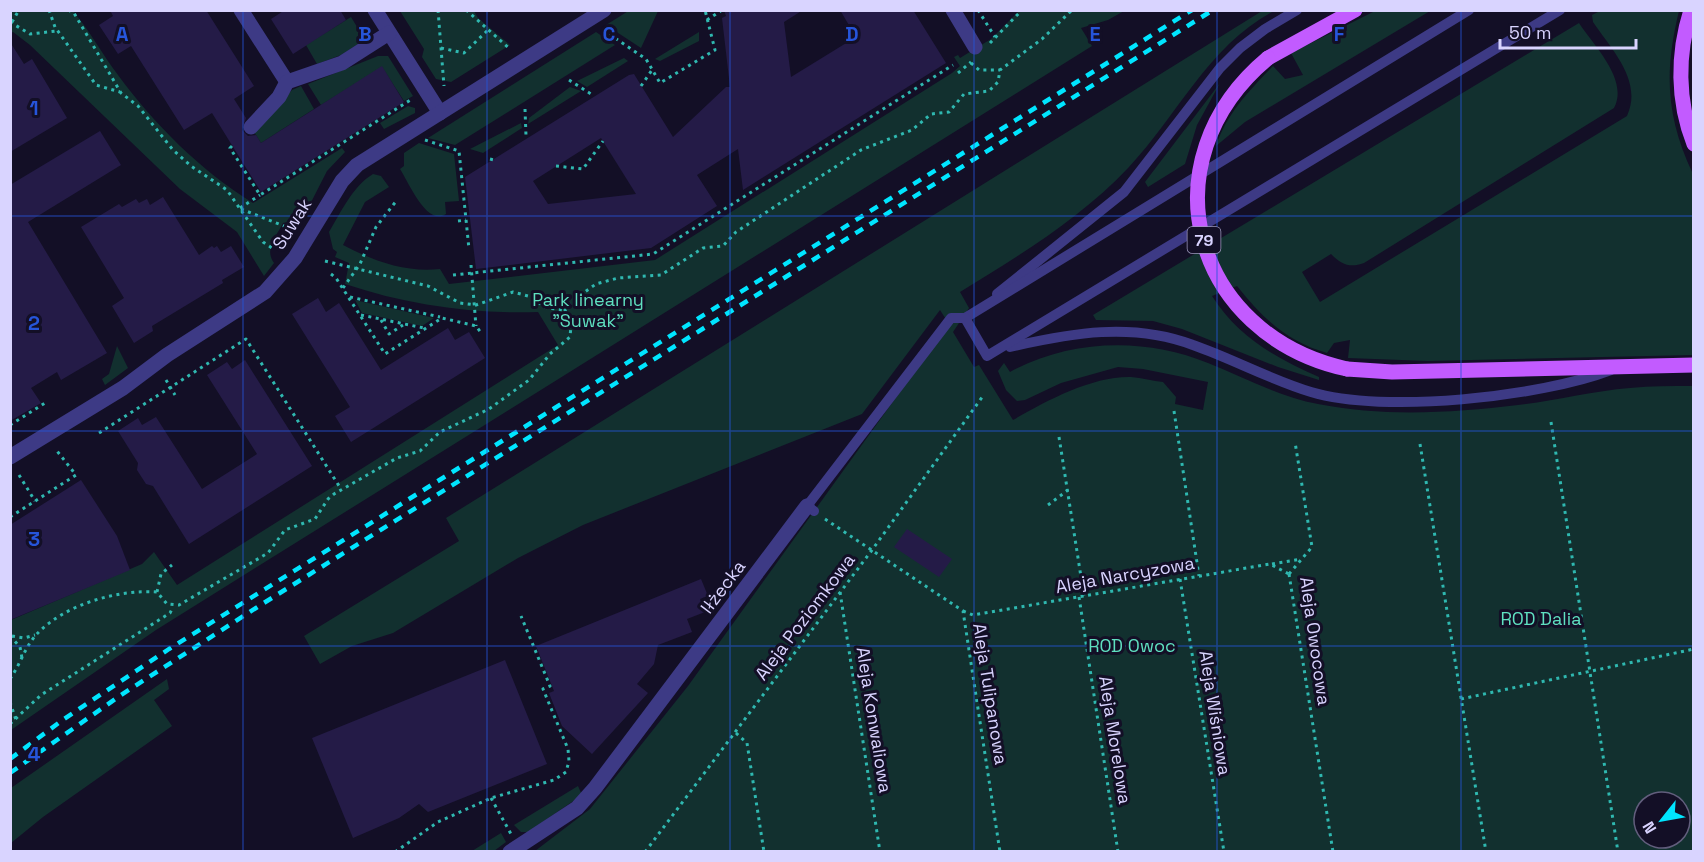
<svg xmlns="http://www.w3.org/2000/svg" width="1704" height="862" font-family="'Space Grotesk',sans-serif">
<rect width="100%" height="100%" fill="#130f26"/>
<g fill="#12302f" fill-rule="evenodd">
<path d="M11,10L73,11C90,31 102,54 118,75C154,124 201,171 253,203L342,148L345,152L327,171L303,218L283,223C276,237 264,249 274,263L264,276L237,232L180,189L30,45L13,32L11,33Z"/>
<polygon points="630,10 658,11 641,48 606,25"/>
<polygon points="400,11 474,11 478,18 510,45 451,82 436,79 422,57 424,49"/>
<path d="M1019,11H1124L1108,20L1081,28L1092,46L156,630L11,730V620L142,564L154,552L177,585L558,345L538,312C471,314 408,305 345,284L349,263L335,257L337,252L333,249L329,232C341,212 353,186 373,174L381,176L389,187L365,202L343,245C373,261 407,273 440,269L449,284L655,260L952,73L960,66L954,57L958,55L960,58L991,39Z"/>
<path d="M1262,11H1274C1208,46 1178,115 1129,167C1080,219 1020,255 960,292L969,308L953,332L974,367L979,365L1013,420C1046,401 1092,376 1131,377C1142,378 1153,381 1163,382L1176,397L1175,404L1203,410L1208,382L1143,369L1118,367L1061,383L1025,400L1017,401L1006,390L998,371L1004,363L1010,372C1070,339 1145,337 1208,363C1243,377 1280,397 1318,404C1383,417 1452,413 1518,405C1555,401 1592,391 1630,388C1651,386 1672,386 1693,386V851H535L590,809L688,686L949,324L940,310L862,414L583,525L518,558L393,633L352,646L320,664L304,636L459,541L446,518ZM1644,802H1680V838H1644Z"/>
<path d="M1375,11H1430L1245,122L1216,146C1227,113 1249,91 1273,66L1285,79L1303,75L1291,53Z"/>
<path d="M1600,11H1679C1664,72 1666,117 1693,174V355L1428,361L1348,358L1350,340L1334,343L1327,353C1288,342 1262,318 1237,286L1212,296C1238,337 1276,358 1319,377V380L1278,367L1182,329L1153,321L1096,320L1093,315L1579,23C1594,46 1629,80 1614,108L1364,263C1350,268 1342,265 1331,254L1302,272L1320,302L1627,116C1643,81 1612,50 1593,22L1592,15Z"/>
<polygon points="351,17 365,40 341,55 317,64 306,45"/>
<polygon points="596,32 615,45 455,145 428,138"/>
<polygon points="699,32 699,41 660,61 655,59"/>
<polygon points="378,56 388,56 413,96 404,101 382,67 321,105 308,84"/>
<polygon points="624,58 628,61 587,87 577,81"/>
<polygon points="1220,83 1197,125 1185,164 1148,187 1145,182"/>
<polygon points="301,86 314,109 261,143 254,132 292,90"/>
<polygon points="570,87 581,91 528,124 529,118"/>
<polygon points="408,106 415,108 415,113 384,129 380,123"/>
<polygon points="521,123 522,128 483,153 470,149"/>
<path d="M419,143L454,154L459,201L445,202L446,214C427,227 409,183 400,169L404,166V153Z"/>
<polygon points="355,300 434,318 422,326 362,313"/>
<polygon points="117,346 128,368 105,385 102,379 109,374"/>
<polygon points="167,679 169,689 154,700 172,726 43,817 11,843 11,788"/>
<polygon points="578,786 582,795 528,832 521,832 514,825"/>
<polygon points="501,833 506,842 494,851 472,851"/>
</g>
<g fill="#241b47" fill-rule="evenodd">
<polygon points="110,10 206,10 254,86 234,99 246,118 242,130 248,136 256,135 261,143 382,66 404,102 261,192 212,113 184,130 131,46 118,54 99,25 113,16"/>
<polygon points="285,10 340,10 346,20 293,54 271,19"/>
<path d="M724,10H803L784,22L791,77L856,37L840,10H913L946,63L743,190L738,149L697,175L717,206L651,248L476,269L465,177L629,75L634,74L673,137L726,87H730L722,18L726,16ZM601,138L636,194L548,204L533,181Z"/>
<polygon points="10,42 24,64 32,59 67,118 10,152"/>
<polygon points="100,131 121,165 28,222 107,353 61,380 57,372 31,388 41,403 10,421 10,185"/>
<polygon points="163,197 199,255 212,246 214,248 217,246 221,252 231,246 244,267 222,280 223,283 152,326 153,331 134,343 112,306 124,298 81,227 119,204 122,207 136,199 139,203 147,199 150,205"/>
<polygon points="318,298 326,312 339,303 381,370 448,328 455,340 469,332 485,358 351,442 335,416 350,407 292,314"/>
<polygon points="245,360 312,466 189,544 153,486 146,484 137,470 138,463 118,431 138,418 142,425 156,417 202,489 257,454 207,375 227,362 232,369"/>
<polygon points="81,480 117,536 130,570 10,620 10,525"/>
<polygon points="907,529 952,559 939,577 894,547"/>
<polygon points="701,579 708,596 700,599 705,612 687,619 692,632 658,645 654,664 637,684 648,693 592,754 562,726 549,693 554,691 536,646"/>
<polygon points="505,660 547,764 428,812 419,804 399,818 353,838 312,738"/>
</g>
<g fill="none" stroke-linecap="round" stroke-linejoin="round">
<g stroke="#2fb8b0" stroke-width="3" stroke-dasharray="3 4.5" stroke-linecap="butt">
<polyline points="49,10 55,27 96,85 120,92"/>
<polyline points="68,10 74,13 121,93 138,106 173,150 191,166 227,190 263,242 272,248"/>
<polyline points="438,10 444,86"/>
<polyline points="466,10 510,49"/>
<polyline points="978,10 995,37"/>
<polyline points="707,20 722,10"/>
<polyline points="10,22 30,34 57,31"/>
<polyline points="12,22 19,10"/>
<polyline points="603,30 646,59 660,83 715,50 705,10"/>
<polyline points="990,43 1022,10"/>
<polyline points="441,48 464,53 488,30"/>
<polyline points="971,63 979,70 1000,70"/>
<polyline points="958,73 971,62"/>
<polyline points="569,80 591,94"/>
<polyline points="641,86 652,70"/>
<polyline points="525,109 526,136"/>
<polyline points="425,140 459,151 469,249"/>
<polyline points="232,146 230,148 260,195 412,99"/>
<polyline points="490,159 494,160"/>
<polyline points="556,166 583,169 603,141"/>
<polyline points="240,208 260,195"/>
<polyline points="241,209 284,226"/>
<polyline points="458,221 466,220"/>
<polyline points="325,261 428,286 460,303 476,305 513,292 528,296 547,308 565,310"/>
<polyline points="471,265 476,326"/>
<polyline points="331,274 336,278 385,354 442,318 476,326 482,334"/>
<polyline points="453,275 653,254 953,65"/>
<polyline points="343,288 360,264 376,227 397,200"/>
<polyline points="350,297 440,317"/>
<polyline points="361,315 424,328"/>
<polyline points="381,320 389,334 403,325"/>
<polyline points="166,380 175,395"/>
<polyline points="1174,411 1199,576"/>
<polyline points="1551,422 1618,852"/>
<polyline points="10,425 45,403"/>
<polyline points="99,433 246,339 341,489"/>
<polyline points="1059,437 1084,596"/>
<polyline points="1420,444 1486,852"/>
<polyline points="19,475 35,501"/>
<polyline points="1048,505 1068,490"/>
<polyline points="10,517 76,475 57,451"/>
<polyline points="825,519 963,611 1000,852"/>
<polyline points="1272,564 1301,559"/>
<polyline points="1289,574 1333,852"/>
<polyline points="1289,574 1312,547 1295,442"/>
<polyline points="1180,579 1224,852"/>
<polyline points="157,592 161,574 172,565"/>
<polyline points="840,592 880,852"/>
<polyline points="1079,597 1118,852"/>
<polyline points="963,611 973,615 1270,564 1289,574"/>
<polyline points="10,636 20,647 22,658"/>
<polyline points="12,636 24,638 35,635"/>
<path d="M10,679C20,665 25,647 36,635C63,605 118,589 157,592L167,604L179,605L268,553L285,530L315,519L328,499L334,494L397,458L420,451L440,432L489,409L529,380L550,354L570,337L571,326L565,310L579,296L596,284L618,278L661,275L703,248L723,246L736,232L861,150L912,130L931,114L949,112L964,94L989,91L998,82L1000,70L1042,39L1072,10"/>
<polyline points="1461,699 1694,649"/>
<polyline points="10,702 16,720"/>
<polyline points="10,724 41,695 170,613 173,607"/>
<polyline points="736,733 747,743 764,852"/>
<polyline points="491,798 511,834"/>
<polyline points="395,852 438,822 491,798 554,780 566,772 569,761 568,749 543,689 550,686 521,616"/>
<polyline points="645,852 872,550 983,396"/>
</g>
<g stroke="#3d3a85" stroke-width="10">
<polyline points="997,294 1124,192 1220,68 1240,48 1265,29 1297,10"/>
<polyline points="965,318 1469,10"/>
<path d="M1010,347C1071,333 1132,322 1193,345C1233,359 1271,380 1311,392C1384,414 1540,397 1611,370"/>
<polyline points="814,511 807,506 951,318 965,318 987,356 1560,10"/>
</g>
<g stroke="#3d3a85" stroke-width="15">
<polyline points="241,10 287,82"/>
<polyline points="375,10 440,113"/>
<polyline points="953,10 975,47"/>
<polyline points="251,127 279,97 287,82 342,63 389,33"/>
<polyline points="10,457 123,388 167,355 265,292 295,258 342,181 357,165 604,10"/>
<polyline points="510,852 577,808 595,788 807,506"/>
</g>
<g stroke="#c25bff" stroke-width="15">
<path d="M1691,10C1677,54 1677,101 1694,144"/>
<polyline points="1268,58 1355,10"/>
<polyline points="1347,369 1392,372 1694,365"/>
</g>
<g stroke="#00e5ff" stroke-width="4.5" stroke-dasharray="9 8" stroke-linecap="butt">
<polyline points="10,759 64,719 169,649 1192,10"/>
<polyline points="10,773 121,695 259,606 1213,10"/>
</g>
<path stroke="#c25bff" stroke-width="15" d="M1268,58C1144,161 1192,335 1347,369"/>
</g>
<path fill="none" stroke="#2655da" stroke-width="1.5" stroke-opacity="0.55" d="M243,10V852M487,10V852M730,10V852M974,10V852M1217,10V852M1461,10V852M10,216H1694M10,431H1694M10,646H1694"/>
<g text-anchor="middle" stroke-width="6" stroke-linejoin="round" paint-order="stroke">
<rect fill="#130f26" stroke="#9e99be" stroke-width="1.5" x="1187.5" y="227" width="33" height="26" rx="4.5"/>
<g font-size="16" font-weight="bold" fill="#d9d4ff">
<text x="1204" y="246">79</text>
</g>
<g font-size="18" fill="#d9d4ff" stroke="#130f26">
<text transform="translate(292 224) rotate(-58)" y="6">Suwak</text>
<text transform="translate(1125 575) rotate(-10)" y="6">Aleja Narcyzowa</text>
<text transform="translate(723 587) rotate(-53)" y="6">Iłżecka</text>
<text transform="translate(805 617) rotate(-53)" y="6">Aleja Poziomkowa</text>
<text transform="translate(1315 641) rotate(82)" y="6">Aleja Owocowa</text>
<text transform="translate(990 694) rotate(81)" y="6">Aleja Tulipanowa</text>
<text transform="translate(1215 713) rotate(81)" y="6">Aleja Wiśniowa</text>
<text transform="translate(874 720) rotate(81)" y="6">Aleja Konwaliowa</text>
<text transform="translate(1115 740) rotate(81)" y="6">Aleja Morelowa</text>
</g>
<g font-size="18" fill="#5fe0c0" stroke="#130f26">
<text x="588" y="306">Park linearny<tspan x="588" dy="21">"Suwak"</tspan></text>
<text x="1541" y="625">ROD Dalia</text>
<text x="1132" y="652">ROD Owoc</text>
</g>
</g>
<g font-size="20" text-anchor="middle" font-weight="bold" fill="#2655da" stroke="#130f26" stroke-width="6" stroke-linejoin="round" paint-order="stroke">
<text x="122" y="41">A</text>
<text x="365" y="41">B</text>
<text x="609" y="41">C</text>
<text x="852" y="41">D</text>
<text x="1095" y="41">E</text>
<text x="1339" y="41">F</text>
<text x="34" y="115">1</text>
<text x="34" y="330">2</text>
<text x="34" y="546">3</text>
<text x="34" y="761">4</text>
</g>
<rect width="1704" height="862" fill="none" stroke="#d9d4ff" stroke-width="24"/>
<g transform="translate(1662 820) rotate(239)"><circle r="28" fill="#130f26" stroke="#625e7d" stroke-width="1.5"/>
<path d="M0-4.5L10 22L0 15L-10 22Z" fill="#00e5ff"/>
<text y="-9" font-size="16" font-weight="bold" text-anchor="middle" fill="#d9d4ff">N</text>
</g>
<path d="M1500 39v9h136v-9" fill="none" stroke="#d9d4ff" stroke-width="3"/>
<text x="1509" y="39" font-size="18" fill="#d9d4ff" stroke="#130f26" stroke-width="4.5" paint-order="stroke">50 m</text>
</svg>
